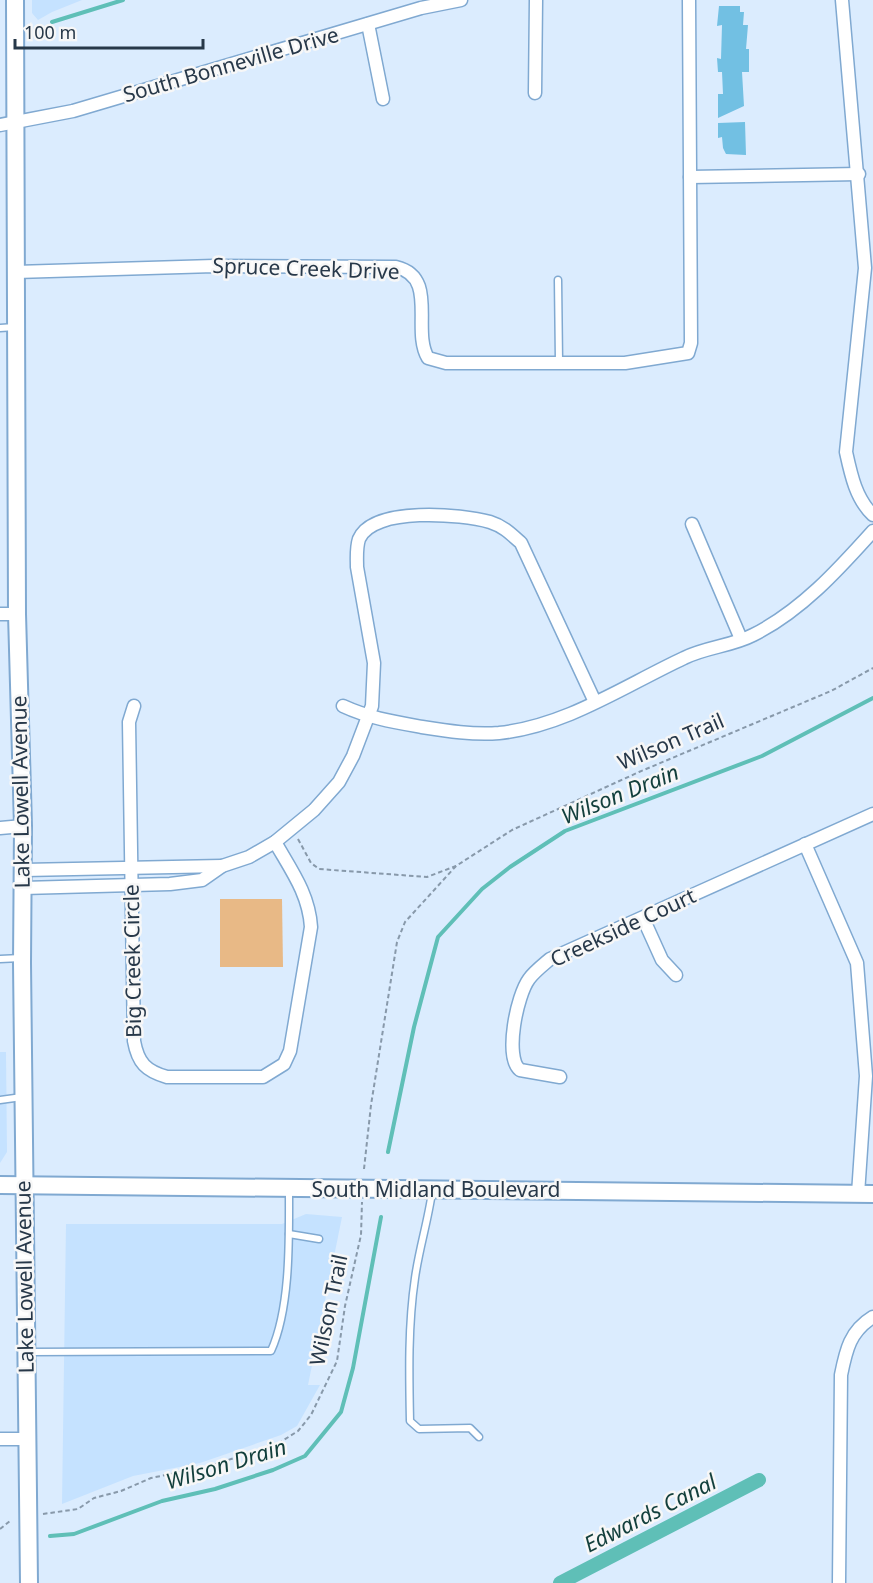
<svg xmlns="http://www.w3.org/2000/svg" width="873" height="1583" font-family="'Noto Sans',sans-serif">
<rect width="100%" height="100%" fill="#dbecfe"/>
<g fill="#c5e2ff">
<polygon points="32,0 82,0 52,12 38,20 32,13"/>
<polygon points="0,1052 6,1052 7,1152 0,1163"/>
<polygon points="306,1214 342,1217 308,1385 320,1385 297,1426 281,1435 200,1463 133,1476 62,1504 66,1224 282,1224"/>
</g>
<polygon fill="#e8b986" points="220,899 282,899 283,967 220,967"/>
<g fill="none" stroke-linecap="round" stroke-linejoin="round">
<g stroke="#5fbfb7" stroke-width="4">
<polyline points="52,22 123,0"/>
<polyline points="388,1152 414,1027 438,937 482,889 510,867 565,831 762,756 873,698"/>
<polyline points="50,1536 74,1534 162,1501 215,1489 273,1470 305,1456 341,1412 353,1368 381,1217"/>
</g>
<polyline stroke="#5fbfb7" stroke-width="14" points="560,1583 759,1480"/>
</g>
<g fill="#72c0e3">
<polygon points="719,6 740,6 740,12 744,12 743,25 748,25 746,49 749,49 749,72 742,72 744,106 718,118 718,94 723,94 722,72 718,72 717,58 721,59 722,25 717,26"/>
<polygon points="745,122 746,155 726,154 723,148 722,137 718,138 718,123"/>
</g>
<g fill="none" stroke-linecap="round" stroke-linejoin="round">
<defs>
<g id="service">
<polyline points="558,280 559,362"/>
<polyline points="0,328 15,327"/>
<polyline points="0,959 21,958"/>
<polyline points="0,1100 22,1097"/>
<path d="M432,1192C428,1221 419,1249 415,1278C408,1325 409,1373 410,1421L419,1429L470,1428L479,1437"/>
<polyline points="289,1234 319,1239"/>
<path d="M29,1352L271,1351C291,1307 289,1236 289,1188"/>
</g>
<g id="minor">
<path d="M842,0L865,268L846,452C851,475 856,499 873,515"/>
<polyline points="368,24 383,99"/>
<polyline points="535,93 536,0"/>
<polyline points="0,125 73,111 421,8 461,0"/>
<polyline points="690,177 859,174"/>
<path d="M16,272L214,266L396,267C439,277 411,330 428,358L446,363H625L688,353L691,343L689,0"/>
<polyline points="692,524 741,639"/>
<polyline points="0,614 17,614"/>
<path d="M134,706L129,722L134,1041C138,1063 146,1071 167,1077H263L284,1064L290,1051L311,927C309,894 291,870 275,842"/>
<path d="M343,706C369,718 394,722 422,727C447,731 473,735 499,733C566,726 624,686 684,658C706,647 732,646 753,635C801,611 838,570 873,531"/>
<polyline points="0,828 23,826"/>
<polyline points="805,844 857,963 866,1076 858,1194"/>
<polyline points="24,870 222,866"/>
<path d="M23,888L170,884L202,880L222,866L249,857L275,842L314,810L339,782L353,756L372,706L374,663L357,567C357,559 356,548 359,539C373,506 462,514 490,522C503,526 511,534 521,543L595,702"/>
<polyline points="643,918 662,960 676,975"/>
<path d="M560,1077L520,1070C504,1057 517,995 529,979C534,972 543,965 550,959L873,814"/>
<polyline points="0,1439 26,1439"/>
<path d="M839,1583L841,1375C846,1350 850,1331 873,1317"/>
</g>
<g id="secondary">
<polyline points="15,0 17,614 23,826 22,963 29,1583"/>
<polyline points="0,1185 873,1194"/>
</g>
</defs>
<use href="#service" stroke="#80a9d1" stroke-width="9"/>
<use href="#minor" stroke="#80a9d1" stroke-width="15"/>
<use href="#secondary" stroke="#80a9d1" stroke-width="20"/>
<g stroke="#89a" stroke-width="2" stroke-dasharray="4.5 3" stroke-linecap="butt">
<polyline points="298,839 311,863 319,869 427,877 456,866"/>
<polyline points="364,1169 371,1105 397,942 405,922 456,866 512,830 639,772 831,691 873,668"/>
<polyline points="43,1514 78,1509 94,1498 121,1491 151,1478 210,1466 279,1443 298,1431 311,1415 337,1361 345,1306 361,1235 362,1202"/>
<polyline points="0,1529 10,1521"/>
</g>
<use href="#service" stroke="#fff" stroke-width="6"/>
<use href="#minor" stroke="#fff" stroke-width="12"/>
<use href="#secondary" stroke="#fff" stroke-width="16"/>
</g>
<g text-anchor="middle" stroke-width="5" stroke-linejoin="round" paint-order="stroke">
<g font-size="21" fill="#273849" stroke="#f7f7f7">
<text transform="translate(231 65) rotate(-16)" y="7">South Bonneville Drive</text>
<text transform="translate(306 269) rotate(2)" y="7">Spruce Creek Drive</text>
<text transform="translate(671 742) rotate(-23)" y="7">Wilson Trail</text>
<text transform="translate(21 792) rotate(-91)" y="7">Lake Lowell Avenue</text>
<text transform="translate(623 928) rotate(-25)" y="7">Creekside Court</text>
<text transform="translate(133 961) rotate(-91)" y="7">Big Creek Circle</text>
<text x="436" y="1197">South Midland Boulevard</text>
<text transform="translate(25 1277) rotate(-91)" y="7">Lake Lowell Avenue</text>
<text transform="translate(329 1310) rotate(-78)" y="7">Wilson Trail</text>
</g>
<g font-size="22" font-style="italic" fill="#123f3c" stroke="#f7f7f7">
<text transform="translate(620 794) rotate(-22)" y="8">Wilson Drain</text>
<text transform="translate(226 1464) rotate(-17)" y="8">Wilson Drain</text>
<text transform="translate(650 1513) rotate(-27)" y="8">Edwards Canal</text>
</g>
</g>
<path d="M15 39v9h188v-9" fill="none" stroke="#273849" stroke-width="3"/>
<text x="24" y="39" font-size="18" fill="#273849" stroke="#f7f7f7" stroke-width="4.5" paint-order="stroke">100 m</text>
</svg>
